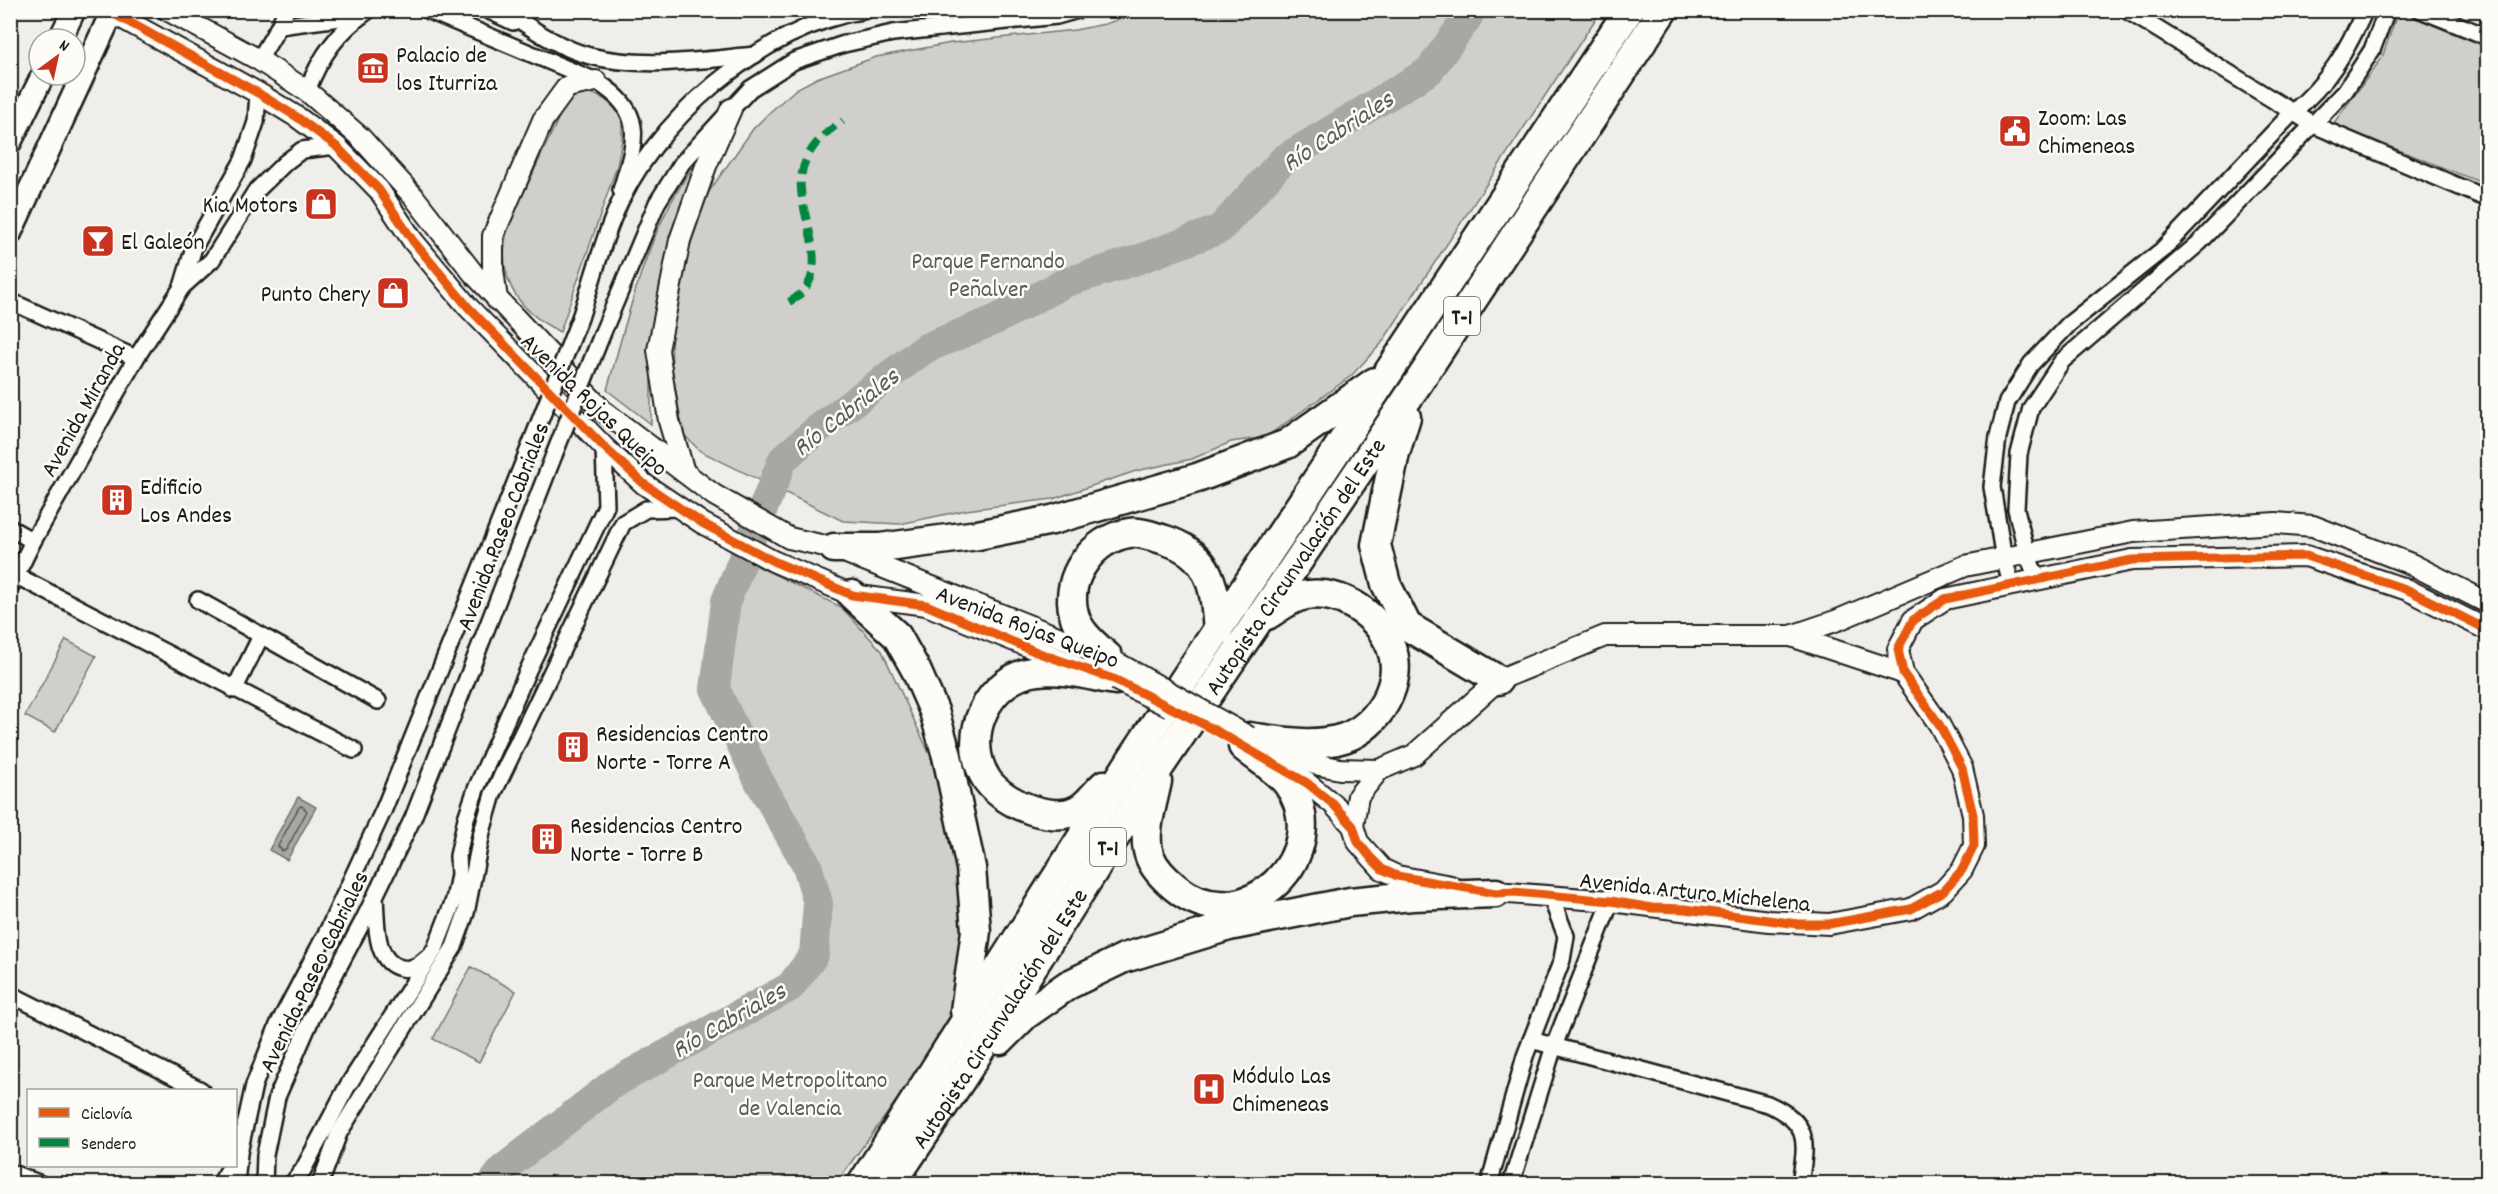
<svg xmlns="http://www.w3.org/2000/svg" width="2498" height="1194" font-family="Dekko,sans-serif">
<rect width="100%" height="100%" fill="#f0eeea"/>
<filter id="ink" filterUnits="userSpaceOnUse"><feTurbulence type="fractalNoise" baseFrequency=".0167" numOctaves="2"/><feDisplacementMap in="SourceGraphic" scale="12" xChannelSelector="R" yChannelSelector="G"/><feConvolveMatrix kernelMatrix="1 2 1 2 8 2 1 2 1" color-interpolation-filters="sRGB"/></filter>
<g filter="url(#ink)">
<g fill="#d0cfcc" stroke="#767674" stroke-width="1.5">
<polygon points="1144,11 1601,11 1381,344 1351,376 1266,437 1231,442 1192,459 1136,471 1053,499 966,510 900,524 843,521 700,451 683,434 672,367 671,339 682,269 708,193 753,129 770,112 796,89 817,78 876,57 951,43 1075,30 1105,24"/>
<polygon points="2398,11 2487,47 2487,185 2333,124 2382,58"/>
<path d="M583,91C601,95 610,102 622,116V140L617,166L560,332C518,311 496,279 507,231C510,215 521,199 528,184C539,160 550,137 561,113L572,98Z"/>
<path d="M696,163L655,343L651,380V424L607,390C629,313 647,228 696,163Z"/>
<polygon points="739,557 841,607 882,651 931,757 961,884 964,938 951,1014 919,1070 836,1183 493,1184 522,1153 582,1099 773,1000 803,974 825,918 814,855 712,679 730,582"/>
<polygon points="66,640 96,656 55,732 25,716"/>
<polygon points="471,967 516,991 479,1062 433,1039"/>
</g>
<polygon fill="#a8a7a3" stroke="#706f6d" stroke-width="1.5" points="298,797 316,807 287,860 269,850"/>
<g fill="none" stroke-linecap="round" stroke-linejoin="round">
<polygon stroke="#545452" stroke-width="1.5" points="302,806 307,811 286,850 282,851 278,846 299,807"/>
<polyline stroke="#a8a7a3" stroke-width="30" points="492,1184 503,1169 614,1083 790,987 814,955 818,903 807,865 759,781 715,689 726,601 783,459 819,428 926,348 997,319 1064,283 1137,260 1220,229 1284,159 1429,71 1468,17 1470,10"/>
<defs>
<g id="minor">
<path d="M427,10L596,81C647,113 636,140 621,190"/>
<polyline points="487,10 513,22"/>
<path d="M505,10C528,27 562,49 590,56C644,69 701,60 755,55"/>
<polyline points="2126,10 2314,125 2488,199"/>
<polyline points="2421,10 2488,37"/>
<polyline points="279,26 362,15"/>
<polyline points="259,60 279,26 286,10"/>
<path d="M307,91C320,57 338,31 369,10"/>
<polyline points="182,287 194,247 243,160 256,122 258,93"/>
<polyline points="10,301 136,358"/>
<path d="M580,318C591,285 600,250 613,218C651,121 763,26 866,10"/>
<polyline points="603,332 657,203 682,163 750,89 794,61 844,44 893,33 1057,16 1078,10"/>
<polyline points="10,528 33,541"/>
<polyline points="17,576 354,750"/>
<polyline points="2038,581 2027,554 2016,509 2019,454 2031,408 2062,361 2199,243 2345,91 2372,50 2387,10"/>
<path d="M2012,586L2004,559L1992,487L1998,437L2007,402L2031,364L2069,324L2162,250L2293,112C2329,82 2346,52 2365,10"/>
<polyline points="10,588 33,541 136,358 182,287 212,260 255,192 286,162 302,150 336,146"/>
<polyline points="198,600 378,701"/>
<polyline points="234,690 261,636"/>
<path d="M375,898C377,919 373,963 402,968C413,970 419,965 427,958"/>
<polyline points="10,994 201,1090"/>
<path d="M1531,1040L1768,1104C1812,1124 1806,1142 1800,1184"/>
<polyline points="10,1172 41,1184"/>
<polyline points="220,1184 231,1166"/>
<polyline points="236,1184 239,1153 254,1085 278,1025 329,928 384,809 530,446"/>
<polyline points="264,1184 265,1155 277,1097 312,1017 363,921 413,818 554,455"/>
<polyline points="292,1184 303,1170 347,1087 435,949 454,900 459,875 458,856 466,818 476,789 528,670 606,506 604,447"/>
<polyline points="320,1184 339,1133 454,947 466,913 482,832 493,794 623,523 646,509 680,508"/>
<polyline points="1489,1184 1525,1056 1562,960 1566,936 1550,895"/>
<polyline points="1511,1184 1554,1046 1611,901"/>
</g>
<g id="tertiary">
<polyline points="107,10 258,93 297,117 336,146 379,190 413,241 468,307 604,447 644,484 702,523 773,561 852,595 926,605 1074,665"/>
<polyline points="167,10 259,60 307,91 360,137 414,197 473,273 602,410 714,495 789,538 834,548 1098,653"/>
<polyline points="497,300 493,269 493,236 543,120 567,87 596,81"/>
<polyline points="684,472 669,421 658,350 680,240 706,166 731,109"/>
<polyline points="1791,636 1903,673"/>
<polyline points="1267,746 1289,756 1315,764 1340,769 1379,770 1414,755 1498,680 1605,636 1791,636 1838,620 1965,566 2133,532 2276,523 2313,526 2411,564 2488,603"/>
<polyline points="1279,767 1307,783 1333,804 1353,826 1358,842 1382,869 1397,876 1451,886"/>
<polyline points="1353,826 1358,796 1379,770"/>
<polyline points="1483,891 1611,901 1769,921 1829,924 1911,909 1943,891 1962,870 1974,846 1973,815 1962,768 1939,724 1903,673 1898,649 1913,620 1945,599 2132,560 2306,556 2408,590 2488,630"/>
</g>
<g id="secondary">
<polyline points="60,39 74,10"/>
<polyline points="10,142 43,75"/>
<polyline points="10,233 113,10"/>
</g>
<g id="motorway">
<polyline points="1406,417 1395,453 1376,545 1386,584 1407,626 1498,680"/>
<polyline points="834,548 880,548 978,535 1052,520 1197,478 1287,444 1375,382"/>
<polyline points="852,595 897,636 916,670 934,711 947,756 971,868 976,931 965,1011"/>
<path d="M1108,657C1095,645 1078,632 1074,614C1064,577 1093,539 1129,533C1140,531 1155,537 1165,540C1181,545 1197,555 1205,569C1216,589 1216,610 1218,631"/>
<path d="M1249,737C1279,741 1313,748 1344,738C1378,727 1405,682 1391,647C1377,612 1335,586 1298,597C1287,601 1277,609 1267,615"/>
<path d="M1157,781C1153,803 1141,835 1150,857C1155,870 1166,880 1176,888C1245,944 1337,852 1288,784C1277,770 1257,758 1243,746"/>
<path d="M1104,785C1096,792 1087,806 1077,810C1064,817 1045,814 1032,810C1016,805 997,794 987,780C959,737 988,676 1038,671C1064,668 1091,676 1116,680"/>
<polyline points="1000,1040 1025,1015 1068,985 1124,958 1229,926 1350,902 1412,896 1496,893"/>
<polyline points="862,1184 1133,757 1629,10"/>
<path id="s1" d="M891,1184L962,1078L1160,766L1416,386L1663,10"/>
</g>
</defs>
<use href="#minor" stroke="#1c1c1c" stroke-width="20"/>
<use href="#tertiary" stroke="#1c1c1c" stroke-width="24"/>
<use href="#secondary" stroke="#1c1c1c" stroke-width="27"/>
<use href="#motorway" stroke="#1c1c1c" stroke-width="33"/>
<use href="#minor" stroke="#fdfcf7" stroke-width="15"/>
<use href="#tertiary" stroke="#fdfcf7" stroke-width="20"/>
<use href="#secondary" stroke="#fdfcf7" stroke-width="22"/>
<use href="#motorway" stroke="#fdfcf7" stroke-width="28"/>
<defs>
<g id="minor-bridge">
<polyline points="530,446 580,318"/>
<polyline points="554,455 603,332"/>
</g>
<g id="tertiary-bridge">
<polyline points="1119,664 1249,737"/>
<polyline points="1116,680 1170,707"/>
</g>
</defs>
<use href="#minor-bridge" stroke="#1c1c1c" stroke-width="20" stroke-linecap="butt"/>
<use href="#tertiary-bridge" stroke="#1c1c1c" stroke-width="24" stroke-linecap="butt"/>
<use href="#minor-bridge" stroke="#fdfcf7" stroke-width="15"/>
<use href="#tertiary-bridge" stroke="#fdfcf7" stroke-width="20"/>
<path stroke="#00873e" stroke-width="8" stroke-dasharray="15 8" stroke-linecap="butt" d="M789,302C839,275 797,218 801,178C804,152 822,134 843,121"/>
<defs>
<polyline id="cycleway" points="107,10 258,93 297,117 336,146 379,190 413,241 468,307 604,447 644,484 702,523 773,561 852,595 926,605 1039,653 1116,680 1211,728 1307,783 1333,804 1353,826 1358,842 1371,858 1382,869 1397,876 1496,893 1514,892 1611,901 1652,908 1685,909 1798,924 1829,924 1911,909 1943,891 1962,870 1974,846 1973,815 1962,768 1939,724 1903,673 1898,649 1913,620 1945,599 2132,560 2306,556 2408,590 2488,630"/>
</defs>
<use href="#cycleway" stroke="#fdfcf7" stroke-width="13"/>
<use href="#cycleway" stroke="#e8590c" stroke-width="9"/>
</g>
</g>
<defs>
<symbol id="museum-square" viewBox="-11 -11 22 22"><rect x="-9" y="-9" width="18" height="18" rx="4" fill="#c8321e" stroke="#fdfcf7"/><path d="M0-6L6-3V-2H-6V-3ZM-5-1h2V3h-2ZM-1-1h2V3h-2ZM3-1h2V3H3ZM-6 4H6V6H-6Z" fill="#fff"/></symbol>
<symbol id="civic-square" viewBox="-11 -11 22 22"><rect x="-9" y="-9" width="18" height="18" rx="4" fill="#c8321e" stroke="#fdfcf7"/><path d="M-.6-6.5H3V-4.5H.6V-3L4-1V1h2V6H-6V1h2V-1L-.6-3ZM-1.2 2.5V6h2.4V2.5Z" fill="#fff"/></symbol>
<symbol id="shop-square" viewBox="-11 -11 22 22"><rect x="-9" y="-9" width="18" height="18" rx="4" fill="#c8321e" stroke="#fdfcf7"/><path d="M-5-2.5h2.3a2.7 3.5 0 0 1 5.4 0H5L5.5 6h-11ZM-1.5-2.5h3a1.5 2.3 0 0 0-3 0Z" fill="#fff"/></symbol>
<symbol id="bar-square" viewBox="-11 -11 22 22"><rect x="-9" y="-9" width="18" height="18" rx="4" fill="#c8321e" stroke="#fdfcf7"/><path d="M-6-5H6L.8 .8V4.5H3.5V6h-7V4.5H-.8V.8Z" fill="#fff"/></symbol>
<symbol id="building-square" viewBox="-11 -11 22 22"><rect x="-9" y="-9" width="18" height="18" rx="4" fill="#c8321e" stroke="#fdfcf7"/><path d="M-4-6H4V6H1V3H-1V6H-4ZM-2.5-4.3h1.7v1.8h-1.7ZM.8-4.3h1.7v1.8H.8ZM-2.5-1h1.7V.8h-1.7ZM.8-1h1.7V.8H.8Z" fill="#fff"/></symbol>
<symbol id="hospital-square" viewBox="-11 -11 22 22"><rect x="-9" y="-9" width="18" height="18" rx="4" fill="#c8321e" stroke="#fdfcf7"/><path d="M-5-5h3v3.5h4V-5h3V5h-3V1.5h-4V5h-3Z" fill="#fff"/></symbol>
</defs>
<g fill-rule="evenodd">
<use href="#museum-square" x="354" y="49" width="38" height="38"/>
<use href="#civic-square" x="1996" y="112" width="38" height="38"/>
<use href="#shop-square" x="302" y="185" width="38" height="38"/>
<use href="#bar-square" x="79" y="222" width="38" height="38"/>
<use href="#shop-square" x="374" y="274" width="38" height="38"/>
<use href="#building-square" x="98" y="481" width="38" height="38"/>
<use href="#building-square" x="554" y="728" width="38" height="38"/>
<use href="#building-square" x="528" y="820" width="38" height="38"/>
<use href="#hospital-square" x="1190" y="1070" width="38" height="38"/>
</g>
<g text-anchor="middle" stroke-width="5" stroke-linejoin="round" paint-order="stroke">
<g fill="#fdfcf7" stroke="#605f5e" stroke-width="1.5">
<rect x="1444" y="297" width="36" height="38" rx="4.5"/>
<rect x="1090" y="828" width="36" height="38" rx="4.5"/>
</g>
<g font-size="22" font-weight="bold" fill="#1c1c1c">
<text x="1462" y="324">T-1</text>
<text x="1108" y="855">T-1</text>
</g>
<g font-size="24" fill="#1c1c1c" stroke="#fdfcf7" text-anchor="start">
<text x="396" y="62">Palacio de<tspan x="396" dy="28">los Iturriza</tspan></text>
<text x="2038" y="125">Zoom: Las<tspan x="2038" dy="28">Chimeneas</tspan></text>
<text x="298" y="212" text-anchor="end">Kia Motors</text>
<text x="121" y="249">El Galeón</text>
<text x="370" y="301" text-anchor="end">Punto Chery</text>
<text x="140" y="494">Edificio<tspan x="140" dy="28">Los Andes</tspan></text>
<text x="596" y="741">Residencias Centro<tspan x="596" dy="28">Norte - Torre A</tspan></text>
<text x="570" y="833">Residencias Centro<tspan x="570" dy="28">Norte - Torre B</tspan></text>
<text x="1232" y="1083">Módulo Las<tspan x="1232" dy="28">Chimeneas</tspan></text>
</g>
<g font-size="24" fill="#5b5b5a" stroke="#fdfcf7">
<text x="988" y="268">Parque Fernando<tspan x="988" dy="28">Peñalver</tspan></text>
<text x="790" y="1087">Parque Metropolitano<tspan x="790" dy="28">de Valencia</tspan></text>
</g>
<g font-size="24" fill="#1c1c1c" stroke="#fdfcf7">
<text transform="translate(595 404) rotate(44)" y="8">Avenida Rojas Queipo</text>
<text transform="translate(82 409) rotate(-61)" y="8">Avenida Miranda</text>
<text transform="translate(502 526) rotate(-69)" y="8">Avenida Paseo Cabriales</text>
<text dy="8" stroke="none"><textPath href="#s1" startOffset="738">Autopista Circunvalación del Este</textPath></text>
<text transform="translate(1028 626) rotate(21)" y="8">Avenida Rojas Queipo</text>
<text transform="translate(1695 891) rotate(6)" y="8">Avenida Arturo Michelena</text>
<text transform="translate(313 971) rotate(-64)" y="8">Avenida Paseo Cabriales</text>
<text dy="8" stroke="none"><textPath href="#s1" startOffset="198">Autopista Circunvalación del Este</textPath></text>
</g>
<g font-size="26" font-style="italic" fill="#5b5b59" stroke="#fdfcf7">
<text transform="translate(1337 130) rotate(-33)" y="9">Río Cabriales</text>
<text transform="translate(845 411) rotate(-38)" y="9">Río Cabriales</text>
<text transform="translate(728 1019) rotate(-30)" y="9">Río Cabriales</text>
</g>
</g>
<rect width="2498" height="1194" fill="none" stroke="#fdfcf7" stroke-width="36"/>
<rect x="18" y="18" width="2462" height="1158" fill="none" stroke="#1c1c1c" stroke-width="2" filter="url(#ink)"/>
<rect x="27" y="1089" width="210" height="78" fill="#fdfcf7" stroke="#a3a29f" stroke-width="1.5"/>
<rect x="39" y="1108" width="30" height="9" fill="#e8590c" stroke="#a3a29f" stroke-width="1.5"/>
<text x="81" y="1119" font-size="18" fill="#1c1c1c">Ciclovía</text>
<rect x="39" y="1138" width="30" height="9" fill="#00873e" stroke="#a3a29f" stroke-width="1.5"/>
<text x="81" y="1149" font-size="18" fill="#1c1c1c">Sendero</text>
<g transform="translate(57 57) rotate(33)"><circle r="28" fill="#fdfcf7" stroke="#a3a29f" stroke-width="1.5"/>
<path d="M0-4.5L10 22L0 15L-10 22Z" fill="#c8321e"/>
<text y="-9" font-size="16" font-weight="bold" text-anchor="middle" fill="#1c1c1c">N</text>
</g>
</svg>
